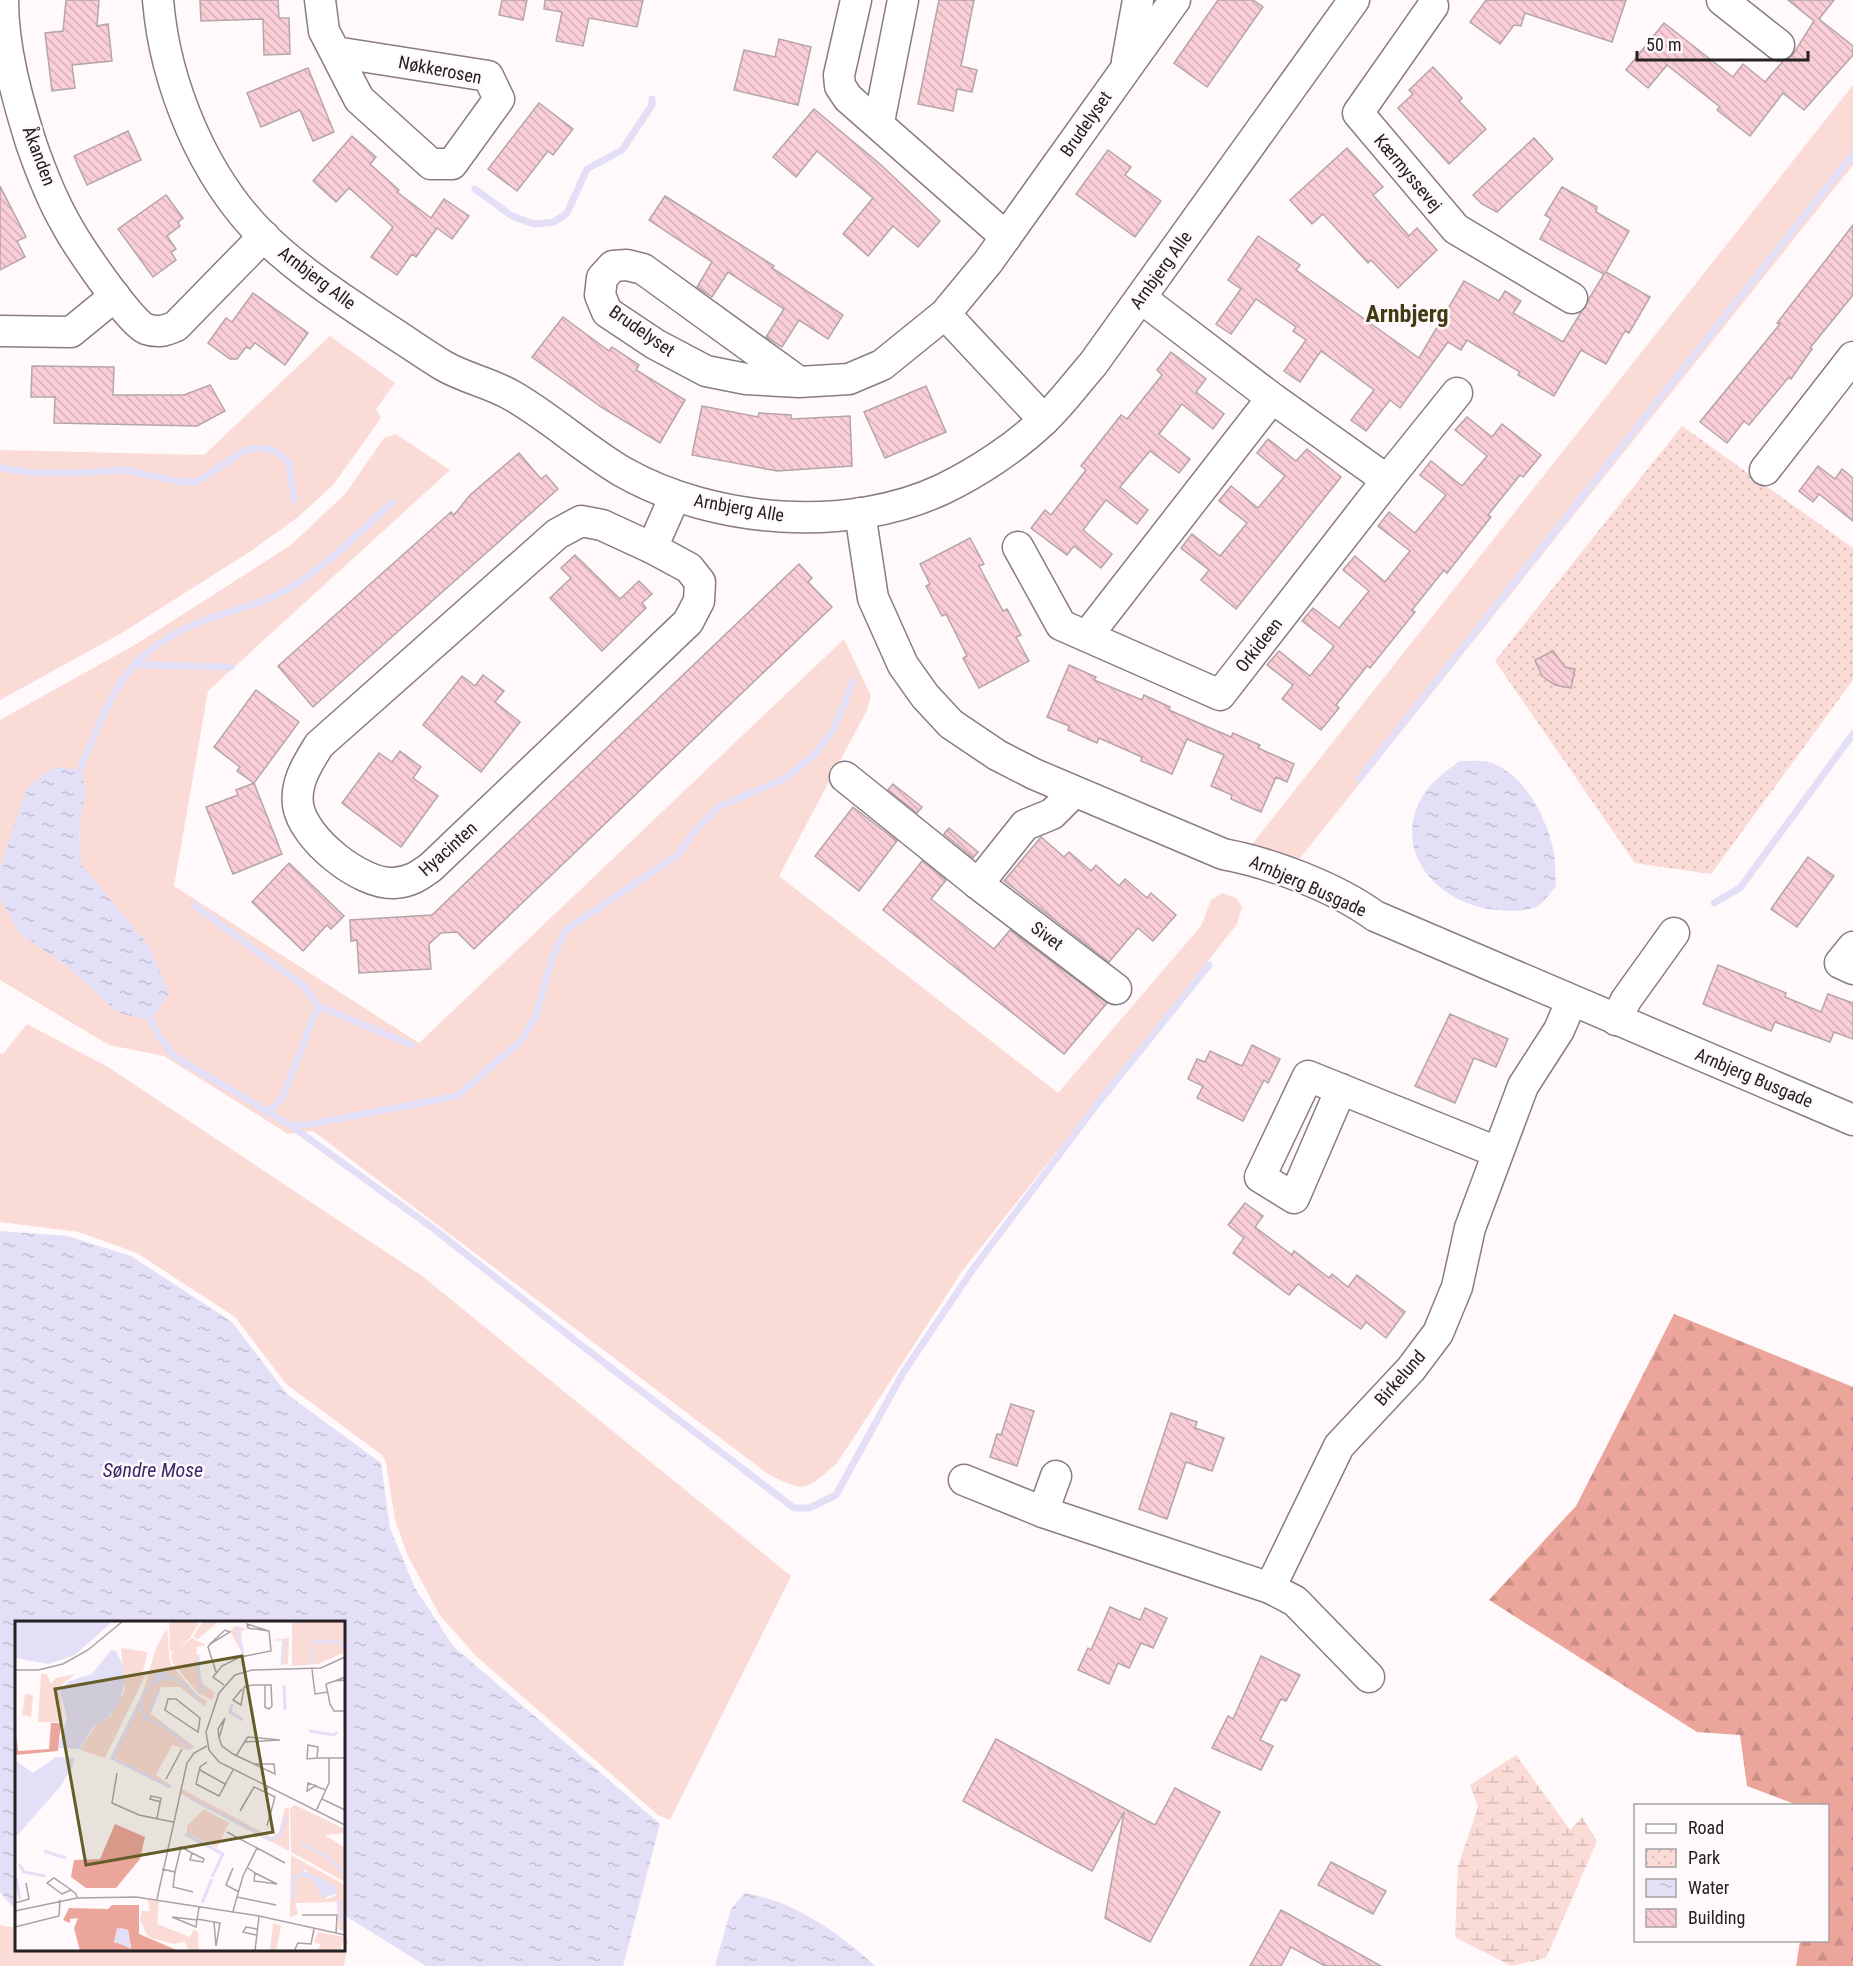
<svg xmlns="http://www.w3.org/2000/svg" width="1853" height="1966" font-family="'Roboto Condensed',sans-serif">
<defs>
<pattern id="forest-firs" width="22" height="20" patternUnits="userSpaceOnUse" patternTransform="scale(1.5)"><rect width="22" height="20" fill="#eba59b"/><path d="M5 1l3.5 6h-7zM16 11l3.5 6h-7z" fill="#c98e85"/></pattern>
<pattern id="wetland-marsh" width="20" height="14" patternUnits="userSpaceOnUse" patternTransform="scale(1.5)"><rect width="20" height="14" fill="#fbdbd5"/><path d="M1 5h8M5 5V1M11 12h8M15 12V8" fill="none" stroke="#d7bcb7"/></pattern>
<pattern id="park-dots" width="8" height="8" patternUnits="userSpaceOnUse" patternTransform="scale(1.5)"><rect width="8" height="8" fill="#fbdbd5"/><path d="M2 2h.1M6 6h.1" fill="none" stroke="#d7bcb7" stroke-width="1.8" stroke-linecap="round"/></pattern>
<pattern id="water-ripples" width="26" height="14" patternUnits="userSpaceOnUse" patternTransform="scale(1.5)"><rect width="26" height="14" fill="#e2dff7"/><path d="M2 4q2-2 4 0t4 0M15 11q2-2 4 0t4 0" fill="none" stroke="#c2bfd3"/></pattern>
<pattern id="building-back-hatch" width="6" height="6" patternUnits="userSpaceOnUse" patternTransform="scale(1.5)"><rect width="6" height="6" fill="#faced7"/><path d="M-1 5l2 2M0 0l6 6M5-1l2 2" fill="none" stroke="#d6b1b8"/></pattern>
</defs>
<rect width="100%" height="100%" fill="#fff9fc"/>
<g fill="#fbdbd5">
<polygon points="1853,85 1853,165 1293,867 1249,848"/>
<polygon points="330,336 395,383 376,409 381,418 333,485 298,517 251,551 120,634 0,700 0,450 204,455"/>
<path d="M396,434L450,470L208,691L174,886L419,1043L844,639L871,696L867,710L779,876L1058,1093L1201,926L1211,900L1222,893L1236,898L1242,907L1237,924L963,1270L837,1463C806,1490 807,1494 768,1474L313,1131L288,1134L164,1056L109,1045L0,980V898L20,934L68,967L103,893L81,864L79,830L86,789L4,855L0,871V720L138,643L291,545L346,493L384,438Z"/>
<polygon points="27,1024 108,1067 422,1276 791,1576 670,1820 658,1815 476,1656 439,1614 407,1554 395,1520 386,1463 382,1455 286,1384 235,1317 137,1253 79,1232 0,1222 0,1053 3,1054"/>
<polygon points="0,1925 16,1928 16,1950 344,1950 344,1938 348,1940 344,1966 0,1966"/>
</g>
<polygon fill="url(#forest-firs)" points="1674,1314 1853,1387 1853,1966 1796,1966 1800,1941 1828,1940 1828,1806 1797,1805 1747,1786 1740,1735 1697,1732 1489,1600 1576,1506"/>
<polygon fill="url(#wetland-marsh)" points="1516,1755 1570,1830 1582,1817 1597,1841 1546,1958 1511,1966 1455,1937 1458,1866 1478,1807 1470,1785"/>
<polygon fill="url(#park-dots)" points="1682,426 1853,548 1853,680 1711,874 1635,863 1495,661"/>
<g fill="url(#water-ripples)">
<path d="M1460,761C1469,761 1480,760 1488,762C1522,770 1546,817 1553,848C1556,860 1555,874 1556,886C1551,891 1544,903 1538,906C1527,912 1508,911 1497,910C1440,905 1389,853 1423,795C1432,781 1446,771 1460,761Z"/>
<polygon points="54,767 80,770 86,789 79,830 81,864 149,946 169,993 151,1020 118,1013 68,967 20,934 0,898 0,871 4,855 27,788"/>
<polygon points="0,1231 67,1236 131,1256 232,1322 287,1394 381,1463 390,1528 415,1588 453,1646 660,1824 623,1966 426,1966 344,1915 344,1622 16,1622 16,1911 0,1892"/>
<path d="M745,1893C796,1902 837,1932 875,1966H715L731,1909Z"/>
</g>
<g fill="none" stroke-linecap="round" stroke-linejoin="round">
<g stroke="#e2dff7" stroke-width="7">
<polyline points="475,189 512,216 534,224 554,222 567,213 587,169 622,150 652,105 652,99"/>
<polyline points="0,468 34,473 75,473 125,470 182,482 197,482 245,450 264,448 280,454 289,463 294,500"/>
<polyline points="136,662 143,665 231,667"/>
<path d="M80,770C110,696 125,649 206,620C233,610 266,603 291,587C329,564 360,532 392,502"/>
<polyline points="1359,779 1853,154"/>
<polyline points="1714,903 1740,888 1853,734"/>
<polyline points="194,905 305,987 318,1006 412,1045"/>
<polyline points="151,1020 159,1037 174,1056 290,1125 306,1125 457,1096 522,1040 536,1015 553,956 566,930 679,854 693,833 718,807 786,778 815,754 833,730 853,682"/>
<polyline points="267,1113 282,1099 318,1006"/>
<polyline points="290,1125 434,1229 581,1345 794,1508 809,1508 836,1495 903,1373 973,1269 1098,1103 1209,965"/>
</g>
</g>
<g fill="url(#building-back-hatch)" stroke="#b6a5a8" stroke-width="1.5">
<polygon points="66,0 99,0 97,26 108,24 112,61 72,65 75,88 52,91 45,33 63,31"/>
<polygon points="200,0 278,0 279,18 289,18 290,54 264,55 263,19 201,21"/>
<polygon points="502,0 527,0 523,20 499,15"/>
<polygon points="545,0 643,0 637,27 589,18 583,46 556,41 562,12 544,9"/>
<polygon points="939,0 974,0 961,66 977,70 972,92 957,89 953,111 918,104"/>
<polygon points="1218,0 1253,0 1263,7 1207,87 1174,63"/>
<polygon points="1486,0 1626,0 1612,42 1525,13 1521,26 1514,25 1500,44 1470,22"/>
<polygon points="1788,0 1834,0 1819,19 1853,46 1853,55 1804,110 1783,93 1750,136 1717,110 1720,107 1667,65 1648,88 1626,70 1664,23 1733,77 1743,64 1765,82 1783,61 1792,56 1814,21"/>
<polygon points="779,39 811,47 798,105 734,90 744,50 775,57"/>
<polygon points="1433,67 1462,98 1459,101 1486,129 1449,164 1398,108 1413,94 1409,90"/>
<polygon points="308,68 334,132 313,141 300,110 261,127 247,93"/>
<polygon points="539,103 573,129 553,155 548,151 517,191 488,169"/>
<polygon points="814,109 880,164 940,221 918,247 893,226 868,256 843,234 873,198 817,151 796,177 773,157"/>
<polygon points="128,131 141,160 87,185 74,156"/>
<polygon points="352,136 376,157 370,164 399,190 397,192 431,218 444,199 469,216 452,239 437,228 416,257 412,254 397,275 371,257 393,227 349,188 336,202 313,181"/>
<polygon points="1534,138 1553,159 1497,212 1482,204 1473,195"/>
<polygon points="1347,148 1383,187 1373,195 1409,236 1417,228 1437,250 1398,288 1371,260 1368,263 1323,214 1312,224 1290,200"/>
<polygon points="1108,150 1131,167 1125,175 1161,201 1135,237 1076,194"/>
<polygon points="0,186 26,237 17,241 25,257 0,270"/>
<polygon points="1562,187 1597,207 1596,212 1629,231 1606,272 1650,297 1629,333 1625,331 1606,364 1581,350 1554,396 1518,375 1520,372 1467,340 1461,350 1448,342 1400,408 1390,400 1366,431 1351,420 1374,390 1321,351 1300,382 1284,371 1306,340 1293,331 1296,327 1256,299 1231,334 1216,324 1241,289 1228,280 1258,236 1300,265 1296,270 1419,358 1464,281 1499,301 1505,291 1521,301 1513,313 1563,342 1604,274 1540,239 1551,219 1545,215"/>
<polygon points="166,195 183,218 178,222 180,226 167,236 176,249 171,252 176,260 153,277 118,229"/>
<polygon points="665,196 774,266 772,268 843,315 828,339 799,320 782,347 766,337 784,309 728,272 712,297 697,287 712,262 649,220"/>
<polygon points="1853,225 1853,295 1810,348 1812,349 1791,379 1789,377 1749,425 1744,421 1727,443 1700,422 1780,324 1777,323"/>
<polygon points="253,293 308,333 285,365 255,343 250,349 246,347 237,359 230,359 208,343 226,318 232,322"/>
<polygon points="563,317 609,351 612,347 639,365 636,370 685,400 660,443 601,407 532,357"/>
<polygon points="1171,352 1206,379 1196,392 1224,414 1213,429 1182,404 1159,434 1190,459 1179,473 1150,451 1120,487 1148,510 1137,524 1106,500 1083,530 1112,554 1101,568 1074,546 1067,555 1031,528 1045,510 1051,515 1086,470 1081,466 1121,415 1127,419 1162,375 1157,370"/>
<polygon points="32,366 114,367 113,395 184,395 210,385 225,411 197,426 54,423 55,397 31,397"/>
<polygon points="926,386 946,432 885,458 864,412"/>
<polygon points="702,406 758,417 759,413 791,415 791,419 850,416 852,466 777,471 692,455"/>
<polygon points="1467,417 1492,437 1502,424 1541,455 1523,477 1520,475 1488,515 1491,517 1447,573 1444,570 1412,610 1415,612 1370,668 1367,666 1336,705 1339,708 1321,730 1282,699 1293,685 1267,665 1279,651 1310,676 1334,646 1302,621 1313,608 1339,628 1369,591 1343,570 1355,556 1385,582 1410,551 1378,526 1389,512 1415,533 1446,495 1420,475 1431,461 1462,486 1487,456 1455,430"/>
<polygon points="1268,439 1296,461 1307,449 1341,477 1236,609 1201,580 1209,570 1181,548 1192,534 1220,556 1247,523 1219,501 1231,486 1258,508 1285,476 1257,453"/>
<polygon points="519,453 541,479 546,475 558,489 313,707 278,666 451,512 454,515 470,495"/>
<polygon points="1818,466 1835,479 1842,469 1853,478 1853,521 1819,494 1813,502 1799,491"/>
<polygon points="970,538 984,564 979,566 1003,611 1007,609 1021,635 1016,637 1029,661 979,688 963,658 967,656 946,614 942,616 926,586 930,584 920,564"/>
<polygon points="575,555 620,599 639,581 652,594 642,603 646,608 602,651 550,598 571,578 561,568"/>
<polygon points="799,564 812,578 808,582 832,607 474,949 457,932 441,933 429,944 431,969 359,973 357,940 351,941 350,920 432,915"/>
<polygon points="1553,651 1565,667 1575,669 1571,688 1555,685 1542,676 1535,660"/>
<polygon points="1069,665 1096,677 1094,680 1142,700 1144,695 1170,707 1169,710 1231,737 1233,733 1260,745 1258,748 1294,764 1287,782 1276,777 1261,812 1231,799 1232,795 1211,786 1224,755 1187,739 1172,774 1141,761 1142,757 1099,738 1097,743 1068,730 1069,726 1047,717"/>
<polygon points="483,675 504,691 495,702 520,722 481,772 423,725 462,676 475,686"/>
<polygon points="256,690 299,722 254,783 237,771 240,767 214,747"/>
<polygon points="400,751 421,767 413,778 438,796 401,847 342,803 379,753 392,762"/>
<polygon points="254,783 282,854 233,874 206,807 238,795 236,790"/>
<polygon points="893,784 922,807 917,813 888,790"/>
<polygon points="853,807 897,841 859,891 815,856"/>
<polygon points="949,828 978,852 973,858 944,834"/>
<polygon points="1041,837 1064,857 1069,852 1091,871 1096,865 1119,886 1125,879 1147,898 1151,893 1176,915 1153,941 1138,928 1109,962 1004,881"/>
<polygon points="1808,857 1834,876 1797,927 1771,909"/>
<polygon points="922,861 946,880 931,899 994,949 1010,930 1107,1003 1064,1054 883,910"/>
<polygon points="289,863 344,916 331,929 327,925 303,951 252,902"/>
<polygon points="1718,965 1786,993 1785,997 1821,1012 1828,994 1853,1003 1853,1039 1834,1032 1830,1042 1775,1022 1771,1031 1703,1004"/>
<polygon points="1450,1014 1508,1039 1496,1067 1474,1058 1455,1103 1415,1086"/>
<polygon points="1252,1045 1280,1059 1268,1083 1264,1080 1243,1121 1197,1098 1203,1086 1188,1079 1197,1059 1205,1062 1210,1051 1242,1066"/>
<polygon points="1245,1203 1263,1216 1255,1227 1292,1255 1294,1251 1329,1278 1332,1274 1348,1287 1357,1275 1405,1312 1386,1338 1366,1322 1361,1329 1298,1284 1289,1295 1233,1253 1244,1238 1228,1225"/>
<polygon points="1011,1404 1034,1411 1017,1466 990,1457 997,1434 1001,1435"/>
<polygon points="1171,1413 1197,1422 1195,1428 1224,1438 1212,1471 1186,1462 1167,1519 1139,1509"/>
<polygon points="1110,1607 1140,1620 1145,1608 1167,1618 1153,1648 1141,1643 1129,1668 1118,1663 1109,1684 1078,1670 1088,1648 1091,1650"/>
<polygon points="1261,1656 1300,1675 1286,1701 1281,1699 1260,1740 1273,1746 1261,1770 1212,1748 1228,1716 1233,1719"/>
<polygon points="996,1739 1155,1825 1175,1788 1220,1812 1150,1942 1105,1918 1124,1812 1092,1871 963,1801"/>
<polygon points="1331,1862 1386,1891 1373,1914 1318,1885"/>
<polygon points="1281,1910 1381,1966 1325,1966 1291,1947 1281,1966 1250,1966"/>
</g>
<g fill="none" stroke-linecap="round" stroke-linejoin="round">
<defs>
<g id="minor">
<path d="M3,0C3,48 17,98 31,143C40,169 52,200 66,224C76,243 129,322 146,329C158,333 165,331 176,326L264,236"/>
<path d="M158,0C165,84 203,177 264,237C300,272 345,301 387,329C406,341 424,354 444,366C465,378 490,383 511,395C550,417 584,449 623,472C713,523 848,534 943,489C978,472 1016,447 1044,420C1062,403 1077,382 1093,364L1354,0"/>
<polyline points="320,0 324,31 359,99 431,164 452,164 499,99 488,76 335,52"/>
<polyline points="856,0 839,75 840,86 848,98 1006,237"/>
<polyline points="1722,0 1779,45"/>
<polyline points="1433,6 1358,113 1456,229 1572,298"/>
<polyline points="1127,61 1138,0"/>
<polyline points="879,122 903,0"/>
<polyline points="945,314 1044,420"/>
<polyline points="0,331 71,332 115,296"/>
<polyline points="799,382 643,269 627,265 613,266 602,278 600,295 607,312 655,344 706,371 746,379 799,382 849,379 882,365 945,314 988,262 1175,0"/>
<polyline points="1765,470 1853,357"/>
<polyline points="1387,480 1457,393"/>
<path d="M860,513L873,598L903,665L925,696L951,724L997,755L1034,774L1223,854C1271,863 1335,887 1375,916L1853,1120"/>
<path d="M581,521L602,525L652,548L689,568L700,582L699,601L688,622L431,867C419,876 410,882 394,883C361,885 303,839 298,805C295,782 308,763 319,745L557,534Z"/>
<polyline points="1018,547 1061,625 1220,695 1387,480 1272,398 1141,298"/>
<polyline points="652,548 675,496"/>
<polyline points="1087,636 1272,398"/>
<polyline points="845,777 978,884 1116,989"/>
<polyline points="978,884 1025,825 1052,814 1074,792"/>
<polyline points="1853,947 1840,963 1853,969"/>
<polyline points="1616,1020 1626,1000 1674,933"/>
<polyline points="1341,1089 1294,1198 1260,1177 1308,1076 1497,1152"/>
<polyline points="964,1480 1043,1512 1270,1588 1339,1446 1411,1369 1438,1333 1457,1287 1470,1228 1523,1086 1559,1030 1571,1002"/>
<polyline points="1043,1512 1056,1476"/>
<polyline points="1270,1588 1295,1601 1369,1677"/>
</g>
</defs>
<use href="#minor" stroke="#897c84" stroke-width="33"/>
<use href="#minor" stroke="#fff" stroke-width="30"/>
</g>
<g text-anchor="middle" stroke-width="5" stroke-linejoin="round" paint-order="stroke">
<g font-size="18" fill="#252023" stroke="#fff9fc">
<text transform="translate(440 70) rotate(11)" y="6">Nøkkerosen</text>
<text transform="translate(1086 124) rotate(-55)" y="6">Brudelyset</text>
<text transform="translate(39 156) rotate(69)" y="6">Åkanden</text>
<text transform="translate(1408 173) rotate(50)" y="6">Kærmyssevej</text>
<text transform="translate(1161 270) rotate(-54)" y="6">Arnbjerg Alle</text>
<text transform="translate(317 278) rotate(37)" y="6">Arnbjerg Alle</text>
<text transform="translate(642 331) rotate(35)" y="6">Brudelyset</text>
<text transform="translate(739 508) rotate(10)" y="6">Arnbjerg Alle</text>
<text transform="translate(1259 645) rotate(-52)" y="6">Orkideen</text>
<text transform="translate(448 849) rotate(-42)" y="6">Hyacinten</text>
<text transform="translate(1308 886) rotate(24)" y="6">Arnbjerg Busgade</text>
<text transform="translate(1047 936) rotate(37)" y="6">Sivet</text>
<text transform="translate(1754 1078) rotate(23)" y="6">Arnbjerg Busgade</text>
<text transform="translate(1400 1378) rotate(-49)" y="6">Birkelund</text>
</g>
<g font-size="20" font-style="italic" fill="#39266a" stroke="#fff9fc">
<text x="153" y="1477">Søndre Mose</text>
</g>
<g font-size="24" font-weight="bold" fill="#423b12" stroke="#fff9fc">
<text x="1407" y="322">Arnbjerg</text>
</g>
</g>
<g transform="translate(15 1621)">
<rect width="330" height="330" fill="#fff9fc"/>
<path d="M154,0H185L175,17L159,31L155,30ZM188,0H204L183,18L178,16ZM277,0H330V31L303,43L277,45ZM220,5L232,8L226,10L228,34L215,10ZM152,7L155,42L180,72L192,80L190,86L165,66H146L135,92L180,126L174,129L157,124L141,154L161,168L99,136L124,84L141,27ZM177,17L191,24L181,26L187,62L200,72L197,79L183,72L157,41L156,33ZM274,17L273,43L266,44L267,20L258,19ZM106,27L133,31L127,53L130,55L90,137L65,129L81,104L95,96L110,69ZM26,53H32L36,63L41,57L60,53L44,66L48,101H23ZM10,73L18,74L16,96L7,94ZM167,168L256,216L264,211L270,187H274V230L166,173ZM280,184L330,208V212L310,214L330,227V261L276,231L275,187ZM276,234L330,264V310L323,308L322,281L280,282L283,293L275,296ZM289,248L322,274L311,278L297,258L285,253ZM133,279L144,280L142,303L175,316L178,309L183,310L184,329L197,330H174L170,321L158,323L133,316L125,299L127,290H135ZM258,302L266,305L261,330H255ZM303,311L330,316V330L328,318L326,330H301L306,324L299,321Z" fill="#fbdbd5" fill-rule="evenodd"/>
<path d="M36,102H46L43,130L0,134V104L3,130L34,128ZM100,203L130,216L125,238L101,267H71L56,256L59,239L85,238ZM97,284H124V313L164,330H65L59,307L63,297L55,298V302L48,299L54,287L93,288ZM106,307L113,309L116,326L99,321Z" fill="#eba59b" fill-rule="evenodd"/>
<path d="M189,188L214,202L202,227L172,212V205Z" fill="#fbdbd5"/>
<path d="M0,0H98L60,34L33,43L0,37ZM96,29L101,30L109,46L110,62L105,79L94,96L78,106L65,128L43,127L52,97L45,70L54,60L77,53ZM142,50L152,51L155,56L132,67ZM41,136L59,137L58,145L45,166L0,217V139L18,152ZM287,249L319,264L323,272L308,277L297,258L285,255ZM102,307L113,309L116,328L99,320Z" fill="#e2dff7"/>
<path fill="none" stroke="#e2dff7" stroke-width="3" d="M222,6L228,33M297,21H324L330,26M294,23L298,42M183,34L184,60L189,68L184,71M267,43L269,18M155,56L168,61L186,81M269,64L270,89M132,67L125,81L130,97L148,104L176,128M125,81L97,137L155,166M217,83L215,91L228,99M134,92L144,69M294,110L319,114L322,111M175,177L255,219L265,214L272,195M170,213L208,233L197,256M286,221L314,237L329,252M29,230L51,237M4,243L9,251L30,255M1,257L5,278M278,277V257L285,253M324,280L327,302M187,282L197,258"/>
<path fill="none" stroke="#a8a2a5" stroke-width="1.5" d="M195,23L215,11L210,9L195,23L193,26L201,51M330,36L306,47L237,49L220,54L204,72L191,111L194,129L204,141L330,204M297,48L300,73L313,71M0,49H23L48,43L73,29L108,0M330,56L320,60L330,59M320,60L311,63L315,83L319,90H330M209,64L198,56L207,45L225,36L256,30L254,10L232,3L233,7L254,10M227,68L218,79L226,84L229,66L238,64H256L257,85L254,88L250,86V64M153,78H161L185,97L183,111L150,89ZM204,117L210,97L203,108L204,117L207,125L218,133L260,153L259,143H239M221,135L232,117L233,116L265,119L230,121M302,137L292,138L293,124L303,126L302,137H330M192,141L185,146L181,163L204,175L218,149M185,149L210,163M102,152L97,182L124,194L158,201M151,158L167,128M302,165L293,162L292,170L300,165L311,169M307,178L330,189M225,190L239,166L250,171M301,190L314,162V137M142,197L146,177L136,175L135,178L146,181M252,205L260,176L250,171L253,166M212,211L270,242M218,247L211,264L224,271M233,247L240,252L239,260L262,263L240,252M147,248L160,251L166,226L177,232L189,238L188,241L175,239L177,232M160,251L158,266L178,271M56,269L47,273L32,262L39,257L55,268L61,273L62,277M222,276L261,284M142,278L172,142L179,132L192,125M0,282L14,278L11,262M0,290L62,277L121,276L244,295L330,314M218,290L228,255L242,227M287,294H322L321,312M182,298L205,302L201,325L199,301M182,299L157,296L181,306L182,299L184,286M0,306L44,295L45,279M241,314L228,311L231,306L242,308M240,330L244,295M279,330L283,322L296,323L299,308"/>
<path fill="#645d29" fill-opacity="0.15" stroke="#645d29" stroke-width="3" d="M227,35L258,211L71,244L40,68Z"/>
<rect width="330" height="330" fill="none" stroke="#252023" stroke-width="3"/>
</g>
<rect x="1634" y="1804" width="195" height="138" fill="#fff9fc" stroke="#a8a2a5" stroke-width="1.5"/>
<rect x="1646" y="1824" width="30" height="9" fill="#ffffff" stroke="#a8a2a5" stroke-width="1.5"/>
<text x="1688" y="1834" font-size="18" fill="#252023">Road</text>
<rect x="1646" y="1849" width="30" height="18" fill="url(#park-dots)" stroke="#a8a2a5" stroke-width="1.5"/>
<text x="1688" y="1864" font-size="18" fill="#252023">Park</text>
<rect x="1646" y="1879" width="30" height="18" fill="url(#water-ripples)" stroke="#a8a2a5" stroke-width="1.5"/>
<text x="1688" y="1894" font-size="18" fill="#252023">Water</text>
<rect x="1646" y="1909" width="30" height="18" fill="url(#building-back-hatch)" stroke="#a8a2a5" stroke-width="1.5"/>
<text x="1688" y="1924" font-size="18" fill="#252023">Building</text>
<path d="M1637 51v9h171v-9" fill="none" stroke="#252023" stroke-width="3"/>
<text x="1646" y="51" font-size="18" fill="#252023" stroke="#fff9fc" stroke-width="4.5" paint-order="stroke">50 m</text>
</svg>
